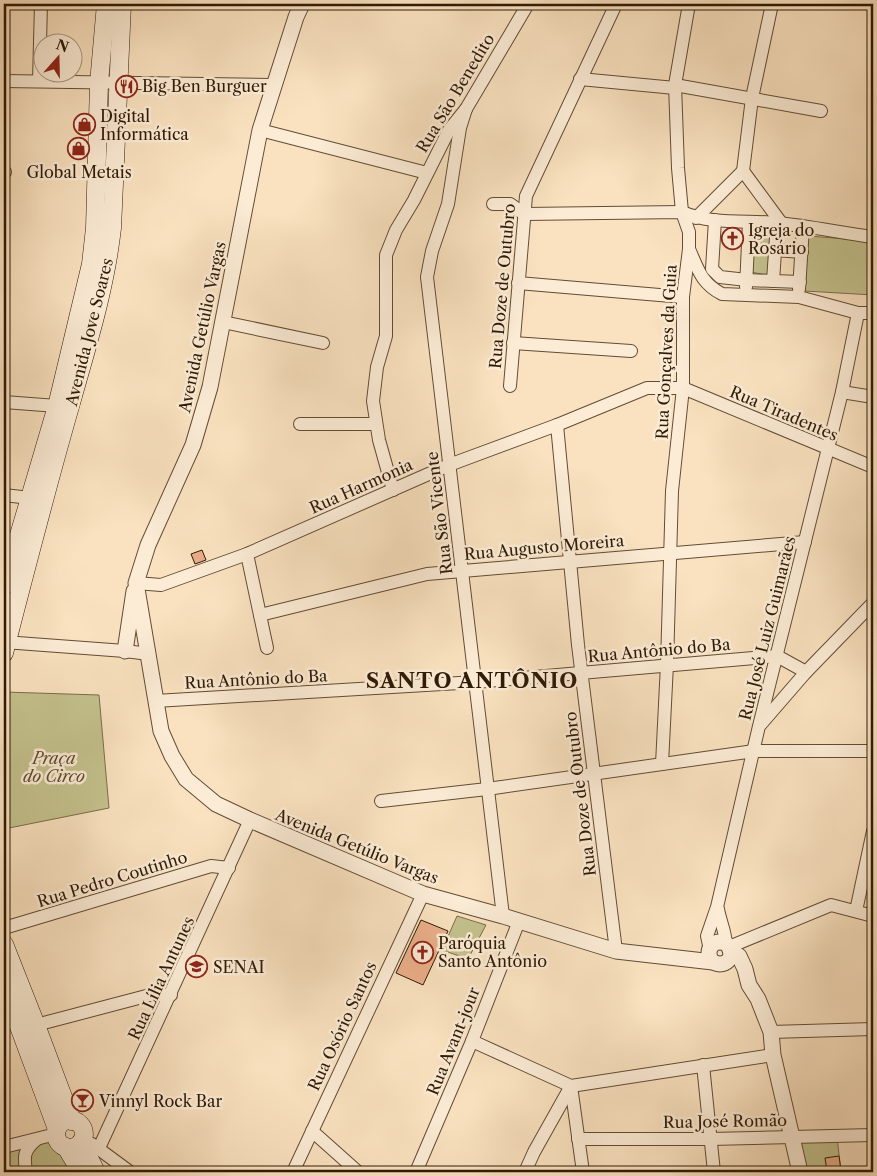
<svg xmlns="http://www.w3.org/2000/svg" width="877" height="1176" font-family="'Libre Caslon Text',serif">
<rect width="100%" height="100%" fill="#fae2c0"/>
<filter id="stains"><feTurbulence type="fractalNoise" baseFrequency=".004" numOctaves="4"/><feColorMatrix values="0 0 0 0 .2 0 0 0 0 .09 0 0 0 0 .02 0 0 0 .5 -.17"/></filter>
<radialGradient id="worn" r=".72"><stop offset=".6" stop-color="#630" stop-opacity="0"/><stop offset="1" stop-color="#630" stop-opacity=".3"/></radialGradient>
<g fill="#c4c28e" stroke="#7a6e4a">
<polygon points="761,228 771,230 768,275 750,272 753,229"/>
<polygon points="808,236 873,241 873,295 805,291"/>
<polygon points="4,692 99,695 109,808 4,829"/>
<polygon points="457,916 486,925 468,959 442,950"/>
<polygon points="800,1137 837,1137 841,1171 807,1172"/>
<polygon points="54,1138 64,1150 79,1172 29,1172 27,1157 40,1140"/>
<polygon points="29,1139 24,1172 8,1172 4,1168 4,1147"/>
</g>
<g fill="#eaaf8a" stroke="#2f1a05">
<polygon points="202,550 206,560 195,564 191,554"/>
<polygon points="421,920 448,931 423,985 396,973"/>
<polygon points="839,1156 841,1171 827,1171 825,1158"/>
</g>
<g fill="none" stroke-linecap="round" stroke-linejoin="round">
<defs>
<g id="minor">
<polyline points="580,79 675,88"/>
<polyline points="4,81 273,85"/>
<polyline points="39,81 41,4"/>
<polyline points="675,85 821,111"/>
<polyline points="466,109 460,128 448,204 432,251 427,277 503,916"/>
<polyline points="260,130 427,173"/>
<polyline points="743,171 752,98 772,4"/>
<polyline points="743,171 782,224"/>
<polyline points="4,172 5,172"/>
<path d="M493,204H510L524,214L682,212C712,225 746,220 778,223C809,226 842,233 873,237"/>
<polyline points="696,218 743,171"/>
<polyline points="715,220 712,269 720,277 747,280 800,282"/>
<path d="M689,249C698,269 701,283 722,294L799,297L858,313H873"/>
<polyline points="775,250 802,252"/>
<polyline points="773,281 777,223"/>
<polyline points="518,283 683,297"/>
<polyline points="746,287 749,222"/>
<polyline points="799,289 803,227"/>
<polyline points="223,322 323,343"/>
<polyline points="513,343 631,351"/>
<polyline points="510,386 526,196 616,4"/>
<polyline points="842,392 873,397"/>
<polyline points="4,402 57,406"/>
<polyline points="300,424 376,424"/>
<polyline points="557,425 578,645 616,951"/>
<polyline points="393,490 379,440 373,401 377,367 386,336 386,255 396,230 414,200 449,130 466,109 528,4"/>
<polyline points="4,495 30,498"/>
<polyline points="247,554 267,648"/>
<polyline points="136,583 161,585 247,554 449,465 557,425 647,388 683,388 873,467"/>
<polyline points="260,615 427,574 805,542"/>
<polyline points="4,642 125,651 149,654"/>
<polyline points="155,701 476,682 777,656 806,672"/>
<polyline points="761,724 806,672 873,603"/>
<polyline points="662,764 667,664 672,491 683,388 683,297 689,249 689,232 682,212 678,168 675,85 689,4"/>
<polyline points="381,801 487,789 754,751 873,751"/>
<path d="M718,909C720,921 726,933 726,945"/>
<polyline points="856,911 873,831"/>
<polyline points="4,928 211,866 229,868"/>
<polyline points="729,947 831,905 873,916"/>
<polyline points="710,950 707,936 717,907 759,726 842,392 858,313"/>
<polyline points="36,1025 150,995 171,995"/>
<polyline points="771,1032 873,1029"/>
<polyline points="472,1041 571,1086 773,1055"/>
<polyline points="703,1065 714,1172"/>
<polyline points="571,1086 583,1172"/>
<polyline points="312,1131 358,1172"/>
<polyline points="578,1139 710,1139 873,1135"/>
<polyline points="92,1144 130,1172"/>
<polyline points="4,1147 56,1134"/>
<polyline points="99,1148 250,820"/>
<polyline points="4,1170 6,1172"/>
<path d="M26,1172C24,1157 23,1151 36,1140"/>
<polyline points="293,1172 423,894"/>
<polyline points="416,1172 472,1041 519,921"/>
<polyline points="525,1172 534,1152 571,1086"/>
</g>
<g id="tertiary">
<polyline points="302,4 296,17 260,130 210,387 193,445 148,545 136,583 161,731 172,756 186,779 216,804 250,820 423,894 503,916 616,951 713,962"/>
<polyline points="125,651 134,591"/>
<circle cx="720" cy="953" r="11"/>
<polyline points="730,950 739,956 745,969 749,985 758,999 771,1032 773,1055 800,1172"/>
</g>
<g id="secondary">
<polyline points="4,586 57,406 91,264 95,228 99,83 106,4"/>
<path d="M4,653C25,572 46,490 69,410C86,349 105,291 112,228L122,4"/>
<polyline points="4,944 36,1025 72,1121"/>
<polyline points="4,986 57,1129"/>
<circle cx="70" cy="1134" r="14"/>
<polyline points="81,1142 96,1172"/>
<polyline points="66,1147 81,1172"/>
</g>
</defs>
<use href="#minor" stroke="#624c34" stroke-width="14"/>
<use href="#tertiary" stroke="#624c34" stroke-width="17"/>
<use href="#secondary" stroke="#2f1a05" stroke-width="19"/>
<use href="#minor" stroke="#fcecd6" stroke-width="12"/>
<use href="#tertiary" stroke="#fcecd6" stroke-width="15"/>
<use href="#secondary" stroke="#fcecd6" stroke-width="18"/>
</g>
<defs>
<symbol id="restaurant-ring" viewBox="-11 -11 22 22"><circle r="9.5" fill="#fcecd6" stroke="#8f2418" stroke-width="1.5"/><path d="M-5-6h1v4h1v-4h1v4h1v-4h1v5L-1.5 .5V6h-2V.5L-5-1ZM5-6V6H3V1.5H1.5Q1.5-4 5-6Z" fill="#8f2418"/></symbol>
<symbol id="shop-ring" viewBox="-11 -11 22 22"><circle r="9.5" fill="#fcecd6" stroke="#8f2418" stroke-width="1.5"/><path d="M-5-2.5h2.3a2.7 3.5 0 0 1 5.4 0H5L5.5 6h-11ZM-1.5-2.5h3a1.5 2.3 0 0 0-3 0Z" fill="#8f2418"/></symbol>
<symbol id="church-ring" viewBox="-11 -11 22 22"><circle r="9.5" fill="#fcecd6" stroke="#8f2418" stroke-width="1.5"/><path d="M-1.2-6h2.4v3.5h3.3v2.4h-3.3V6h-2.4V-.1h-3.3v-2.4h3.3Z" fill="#8f2418"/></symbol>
<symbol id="school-ring" viewBox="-11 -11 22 22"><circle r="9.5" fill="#fcecd6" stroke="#8f2418" stroke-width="1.5"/><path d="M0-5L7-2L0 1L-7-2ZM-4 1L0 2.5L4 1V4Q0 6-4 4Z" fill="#8f2418"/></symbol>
<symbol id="bar-ring" viewBox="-11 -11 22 22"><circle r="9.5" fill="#fcecd6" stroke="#8f2418" stroke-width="1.5"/><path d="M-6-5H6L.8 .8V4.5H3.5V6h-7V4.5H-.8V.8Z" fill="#8f2418"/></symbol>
</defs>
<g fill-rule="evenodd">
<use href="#restaurant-ring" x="114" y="74" width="25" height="25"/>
<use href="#shop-ring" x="72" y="112" width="25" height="25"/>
<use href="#shop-ring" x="66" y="136" width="25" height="25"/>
<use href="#church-ring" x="720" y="226" width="25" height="25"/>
<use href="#church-ring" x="410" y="940" width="25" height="25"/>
<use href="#school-ring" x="184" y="954" width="25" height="25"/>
<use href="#bar-ring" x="70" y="1088" width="25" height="25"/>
</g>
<g text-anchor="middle" stroke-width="5" stroke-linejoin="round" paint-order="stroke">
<g font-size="16" fill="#2f1a05" stroke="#fcecd6" text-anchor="start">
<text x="142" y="92">Big Ben Burguer</text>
<text x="100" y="122">Digital<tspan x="100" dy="18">Informática</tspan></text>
<text x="79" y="178" text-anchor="middle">Global Metais</text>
<text x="748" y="236">Igreja do<tspan x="748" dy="18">Rosário</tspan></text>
<text x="438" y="949">Paróquia<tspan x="438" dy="18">Santo Antônio</tspan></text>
<text x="213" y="973">SENAI</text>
<text x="99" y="1107">Vinnyl Rock Bar</text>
</g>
<g font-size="16" fill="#2f1a05" stroke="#fcecd6">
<text transform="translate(455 93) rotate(-59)" y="6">Rua São Benedito</text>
<text transform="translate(502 286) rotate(-85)" y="6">Rua Doze de Outubro</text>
<text transform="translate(202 327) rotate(-78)" y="6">Avenida Getúlio Vargas</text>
<text transform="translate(89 332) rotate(-76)" y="6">Avenida Jove Soares</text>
<text transform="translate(666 352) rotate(-87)" y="6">Rua Gonçalves da Guia</text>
<text transform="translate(784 413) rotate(23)" y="6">Rua Tiradentes</text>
<text transform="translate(361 486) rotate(-24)" y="6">Rua Harmonia</text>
<text transform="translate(439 513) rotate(-97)" y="6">Rua São Vicente</text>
<text transform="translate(544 547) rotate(-5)" y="6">Rua Augusto Moreira</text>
<text transform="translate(767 628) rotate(-76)" y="6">Rua José Luiz Guimarães</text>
<text transform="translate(659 650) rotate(-5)" y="6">Rua Antônio do Ba</text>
<text transform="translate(256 679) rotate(-3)" y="6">Rua Antônio do Ba</text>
<text transform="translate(580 794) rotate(-97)" y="6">Rua Doze de Outubro</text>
<text transform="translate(357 846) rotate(22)" y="6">Avenida Getúlio Vargas</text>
<text transform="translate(112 879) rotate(-17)" y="6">Rua Pedro Coutinho</text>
<text transform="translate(161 978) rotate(-65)" y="6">Rua Lília Antunes</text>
<text transform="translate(342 1026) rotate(-65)" y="6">Rua Osório Santos</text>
<text transform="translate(453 1041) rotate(-68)" y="6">Rua Avant-jour</text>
<text transform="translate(725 1121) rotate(-1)" y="6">Rua José Romão</text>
</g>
<g font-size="16" font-style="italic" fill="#5c4c2e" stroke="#fcecd6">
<text x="54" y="764">Praça<tspan x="54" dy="18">do Circo</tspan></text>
</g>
<g font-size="21" font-weight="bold" letter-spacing="1" fill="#2f1a05" stroke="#fcecd6">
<text x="472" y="688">SANTO ANTÔNIO</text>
</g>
</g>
<rect width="877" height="1176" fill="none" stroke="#fae2c0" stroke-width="20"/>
<rect x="5" y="5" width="867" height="1166" fill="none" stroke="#2f1a05" stroke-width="2.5"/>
<rect x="10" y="10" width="857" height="1156" fill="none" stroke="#2f1a05"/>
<g transform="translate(58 58) rotate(20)"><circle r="24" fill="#fcecd6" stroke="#aa9882"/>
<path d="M0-4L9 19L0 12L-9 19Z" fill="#8f2418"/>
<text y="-8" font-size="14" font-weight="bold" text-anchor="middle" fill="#2f1a05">N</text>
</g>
<rect width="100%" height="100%" filter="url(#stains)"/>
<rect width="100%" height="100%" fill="url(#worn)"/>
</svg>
